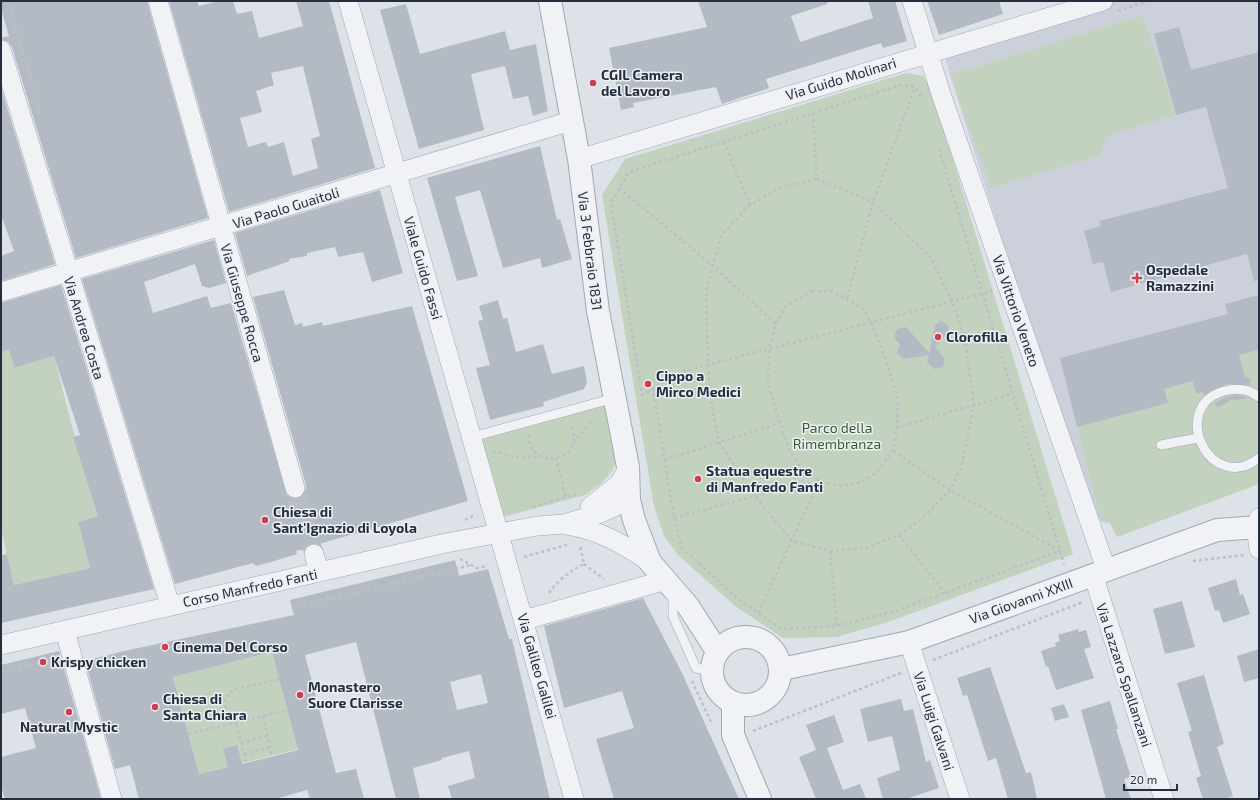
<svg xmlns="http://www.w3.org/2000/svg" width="1260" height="800" font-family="'Exo 2',sans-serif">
<rect width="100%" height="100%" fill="#dde1e8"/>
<polygon fill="#cbd0da" points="1108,1 1259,1 1259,481 1232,489 1117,537 1110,523 1101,521 1088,514 944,55"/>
<g fill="#c2d2be">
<polygon points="1142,15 1176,115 1106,137 1099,156 991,188 950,75"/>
<polygon points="906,73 923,76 932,91 1073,554 891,621 837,637 783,638 735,606 678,555 664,536 654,506 602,195 625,159"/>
<polygon points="9,349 14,368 54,356 83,469 104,485 108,513 78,522 90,568 14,585 1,529 1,352"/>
<polygon points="1259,350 1259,484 1117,537 1110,523 1101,521 1077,427 1168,403 1164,389 1193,381 1197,394 1245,377 1239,355"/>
<polygon points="607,403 618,456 612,471 602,483 585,495 499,518 477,437"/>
<polygon points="272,652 298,749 199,774 173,677"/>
</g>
<g fill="#b4bac4" fill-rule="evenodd">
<polygon points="1,1 147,1 208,218 76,258 12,47 8,42 1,39 1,38 9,36 1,8"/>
<path d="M169,1H197L199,6L219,1H233L237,14L252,11L259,38L303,26L296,1H329L375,168L229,212ZM303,66L320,136L311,139L318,168L293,176L284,142L268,147L266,142L248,147L240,118L262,112L256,91L274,85L271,73Z"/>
<polygon points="698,1 827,1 827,4 791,16 800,42 873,18 868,1 895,1 907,41 883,48 881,43 766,79 769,88 722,104 716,87 633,103 634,107 621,110 609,48 707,27"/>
<polygon points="927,1 999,1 1003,14 939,35"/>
<polygon points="406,4 420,54 505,31 510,50 536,44 548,111 533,116 528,96 513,99 505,66 471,74 484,130 419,149 380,10"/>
<polygon points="1179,27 1191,70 1259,52 1259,280 1254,281 1247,254 1111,292 1103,262 1093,264 1084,231 1101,226 1099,221 1228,188 1206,107 1176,115 1154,34"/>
<polygon points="1,88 55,264 1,281 1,256 14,251 1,215"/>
<polygon points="540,146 557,220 560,219 572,259 542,268 540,258 503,268 480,190 455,197 478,276 457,281 427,178"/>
<polygon points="380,190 403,273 372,282 363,252 338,257 335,247 307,253 307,256 289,259 290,261 247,276 235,233"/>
<polygon points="214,240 226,283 209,288 202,286 195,264 144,282 153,313 207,296 211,308 231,303 287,496 293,499 298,498 306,491 306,485 253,297 284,290 295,325 302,323 303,327 322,322 323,326 412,306 468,501 319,544 311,544 305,549 296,551 297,554 274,561 256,566 253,563 175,584 82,279"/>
<polygon points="61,285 154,589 1,623 1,555 7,554 14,585 90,568 78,522 98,516 73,437 80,435 54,356 14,368 9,349 1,352 1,303"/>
<polygon points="1259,295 1259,350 1239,355 1245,377 1251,379 1250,385 1227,384 1205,395 1202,392 1196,394 1193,381 1164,389 1168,403 1077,427 1060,358 1228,314 1225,304"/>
<polygon points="498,300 503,319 507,318 516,352 543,344 552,374 584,366 587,382 584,389 543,402 544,406 490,420 476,368 490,365 478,321 483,320 479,306"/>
<polygon points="941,321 948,325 949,332 935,347 945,359 943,367 934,369 927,362 929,355 903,359 897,353 900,344 894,338 897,329 906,327 929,353 935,325"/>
<polygon points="1237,395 1246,397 1246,399 1231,400 1218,408 1214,403 1226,397"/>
<path d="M455,560L459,576L488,569L509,639H512L550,799H452L448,786L475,778L469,751L442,758V760L413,768L420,799H396L356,642L305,655L336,773L356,769L364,799H310L307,790L275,799H139L130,765L115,769L85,661L124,651L294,615L290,600ZM272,652L298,750L242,764L237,745L223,749L228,767L199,774L173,677ZM481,674L488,703L457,710L450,682Z"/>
<polygon points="1236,579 1240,595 1243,594 1250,614 1223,623 1219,610 1215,611 1208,588"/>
<polygon points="643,598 682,673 739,799 614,799 596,739 634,728 622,691 564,708 544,626"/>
<polygon points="1182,601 1195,647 1165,654 1153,609"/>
<polygon points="1078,629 1079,632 1086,630 1091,647 1084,649 1094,678 1056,690 1048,666 1046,667 1041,651 1056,646 1055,643 1060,641 1058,635"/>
<polygon points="1259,649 1259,678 1244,682 1237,656"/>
<polygon points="59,651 101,799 5,799 1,786 1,757 36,748 25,708 1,714 1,665"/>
<polygon points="990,667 1026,773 1031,772 1037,799 1008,799 996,758 988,761 967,695 963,696 957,678"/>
<polygon points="1204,675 1224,744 1217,747 1233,796 1225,799 1203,799 1196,778 1201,776 1188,732 1192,731 1177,683"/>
<polygon points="901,699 904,711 913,709 926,762 930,760 939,788 906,799 883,799 877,778 900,770 892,736 868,742 860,709"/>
<polygon points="1110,701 1118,729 1116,729 1131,777 1124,779 1131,799 1106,799 1081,710"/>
<polygon points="1064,704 1069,717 1055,721 1051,708"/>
<polygon points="834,715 844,742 827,748 843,790 860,784 866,799 816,799 799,757 816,750 806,725"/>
</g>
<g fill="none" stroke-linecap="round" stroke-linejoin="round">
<polyline stroke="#b8bdc6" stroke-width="19" stroke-dasharray="19 10" stroke-linecap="butt" points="295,488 314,554"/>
<defs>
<g id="service">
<path d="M1259,397C1249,389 1236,388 1224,391C1168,407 1210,496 1259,458"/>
<polyline points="472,437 615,398"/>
<polyline points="1161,445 1198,438"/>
<polyline points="673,594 673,616 696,668 710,671"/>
</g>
<g id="minor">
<polyline points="158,1 295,488"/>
<path d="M348,1C421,268 499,533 574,799"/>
<polyline points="912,1 941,94 1106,569"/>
<polyline points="1,50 170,605"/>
<polyline points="579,159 1103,1"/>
<polyline points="1,292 571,121"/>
<polyline points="590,507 620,483 628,467"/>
<polyline points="1259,518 1256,527 1259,549"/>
<path d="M567,525C599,530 623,544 650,562"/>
<polyline points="314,554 319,572"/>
<polyline points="1093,574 1164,799"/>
<polyline points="524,620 666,580"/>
<polyline points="65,631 112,799"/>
<polyline points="909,642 960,799"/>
<polyline points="1,645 446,543 537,526 564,524 601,513 629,500"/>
</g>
<g id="tertiary">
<polyline points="550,1 579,159 598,311 628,467 629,500 634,520 650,562 688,606 717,651"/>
<circle cx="746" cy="671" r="34"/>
<polyline points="782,669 909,642 1217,530 1259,527"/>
<polyline points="733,704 733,735 760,799"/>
</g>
</defs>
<use href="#service" stroke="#a2a8b2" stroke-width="10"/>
<use href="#minor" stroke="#a2a8b2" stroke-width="20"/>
<use href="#tertiary" stroke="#a2a8b2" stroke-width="24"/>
<g stroke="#bbbfc6" stroke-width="2.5" stroke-dasharray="3 3" stroke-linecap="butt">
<polyline points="8,1 40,110"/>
<polyline points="1118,11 1148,1"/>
<polyline points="921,96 915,87 901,85 629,172 611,203 642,395 680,372 992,291"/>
<polyline points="813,113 817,179"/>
<polyline points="724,142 750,205"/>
<polyline points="939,149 1064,564"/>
<polygon points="817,179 873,202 931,258 952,301 965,339 974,405 962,466 950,490 924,517 899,535 866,548 830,551 792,541 755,496 719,442 711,402 708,365 706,291 721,236 750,205 781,187"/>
<polyline points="619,188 713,266 776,324"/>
<polygon points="812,291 832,291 862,308 871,322 887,363 898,399 897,427 893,451 876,473 862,482 841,486 819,481 801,468 789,450 768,384 769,349 776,324 785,307"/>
<polyline points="847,298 873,202 915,87"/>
<polyline points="653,388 674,518 755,496 819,481"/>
<polyline points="897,427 1013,394"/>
<path d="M529,435C528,472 588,462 571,424"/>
<polyline points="574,443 593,419"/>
<polyline points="493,451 515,457 541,457"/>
<polyline points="893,451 950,490 1060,551"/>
<polyline points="556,458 566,498"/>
<polyline points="664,460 779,423"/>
<polyline points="533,507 576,494"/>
<polyline points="674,518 682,548 738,599 781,629 837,626 892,612 1060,551"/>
<polyline points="465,520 475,515"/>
<polyline points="899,535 945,593"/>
<polyline points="830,551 837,626"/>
<polyline points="524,557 570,544"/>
<polyline points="460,559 477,568 488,566"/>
<polyline points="1193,561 1244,555"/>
<polyline points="584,564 604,579"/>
<path d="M549,593C558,580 570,571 584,564L580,545"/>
<polyline points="292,609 471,565"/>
<polyline points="758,613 819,482"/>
<polyline points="933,660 1083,602"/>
<polyline points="1,672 55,659"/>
<polyline points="692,681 712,724"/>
<polyline points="263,716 272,756"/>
<polyline points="753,731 901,673"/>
<polyline points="188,734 288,710"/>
<polyline points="241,743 267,736"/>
<polyline points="244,754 270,747"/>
<polyline points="246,762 236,723 226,715 225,698 234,689 280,679"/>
</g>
<use href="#service" stroke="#f0f2f6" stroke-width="9"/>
<use href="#minor" stroke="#f0f2f6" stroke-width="19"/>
<use href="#tertiary" stroke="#f0f2f6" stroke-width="22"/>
</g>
<g fill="#d33b4f" stroke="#ecf0f5" stroke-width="1.5">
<circle cx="593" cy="83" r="4"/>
<path d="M1135 272h4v4h4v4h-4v4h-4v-4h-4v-4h4z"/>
<circle cx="938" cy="337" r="4"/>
<circle cx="648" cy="384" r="4"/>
<circle cx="698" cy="479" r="4"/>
<circle cx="265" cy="520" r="4"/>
<circle cx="165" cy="647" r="4"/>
<circle cx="43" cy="662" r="4"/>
<circle cx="300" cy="695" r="4"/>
<circle cx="155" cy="707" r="4"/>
<circle cx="69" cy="712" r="4"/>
</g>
<g text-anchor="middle" stroke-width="3" stroke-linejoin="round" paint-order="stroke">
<g font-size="14" font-weight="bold" fill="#262e3f" stroke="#ecf0f5" text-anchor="start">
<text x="601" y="80">CGIL Camera<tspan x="601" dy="16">del Lavoro</tspan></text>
<text x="1146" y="275">Ospedale<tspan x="1146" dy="16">Ramazzini</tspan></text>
<text x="946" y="342">Clorofilla</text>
<text x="656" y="381">Cippo a<tspan x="656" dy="16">Mirco Medici</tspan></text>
<text x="706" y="476">Statua equestre<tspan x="706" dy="16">di Manfredo Fanti</tspan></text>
<text x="273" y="517">Chiesa di<tspan x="273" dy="16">Sant'Ignazio di Loyola</tspan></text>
<text x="173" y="652">Cinema Del Corso</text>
<text x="51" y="667">Krispy chicken</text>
<text x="308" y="692">Monastero<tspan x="308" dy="16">Suore Clarisse</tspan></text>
<text x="163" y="704">Chiesa di<tspan x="163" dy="16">Santa Chiara</tspan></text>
<text x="69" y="732" text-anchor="middle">Natural Mystic</text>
</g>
<g font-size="14" fill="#262e3f" stroke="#ecf0f5">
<text transform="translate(841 79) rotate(-17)" y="5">Via Guido Molinari</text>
<text transform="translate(286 208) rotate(-17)" y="5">Via Paolo Guaitoli</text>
<text transform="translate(590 251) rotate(83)" y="5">Via 3 Febbraio 1831</text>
<text transform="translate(423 268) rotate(74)" y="5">Viale Guido Fassi</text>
<text transform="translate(242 303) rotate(74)" y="5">Via Giuseppe Rocca</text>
<text transform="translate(1016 311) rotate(71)" y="5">Via Vittorio Veneto</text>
<text transform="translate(84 328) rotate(73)" y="5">Via Andrea Costa</text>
<text transform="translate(250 588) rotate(-12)" y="5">Corso Manfredo Fanti</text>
<text transform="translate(1021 601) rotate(-20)" y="5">Via Giovanni XXIII</text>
<text transform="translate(537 666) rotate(74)" y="5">Via Galileo Galilei</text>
<text transform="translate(1124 675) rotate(72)" y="5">Via Lazzaro Spallanzani</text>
<text transform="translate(934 721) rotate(72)" y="5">Via Luigi Galvani</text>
</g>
<g font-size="14" fill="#395b32" stroke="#ecf0f5">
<text x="837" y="433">Parco della<tspan x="837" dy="16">Rimembranza</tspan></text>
</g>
</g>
<rect width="1260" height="800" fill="none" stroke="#262e3f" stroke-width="4"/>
<path d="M1124 784v6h53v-6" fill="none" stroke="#262e3f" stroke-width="2"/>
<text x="1130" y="784" font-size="12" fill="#262e3f" stroke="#ecf0f5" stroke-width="3" paint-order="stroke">20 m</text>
</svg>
